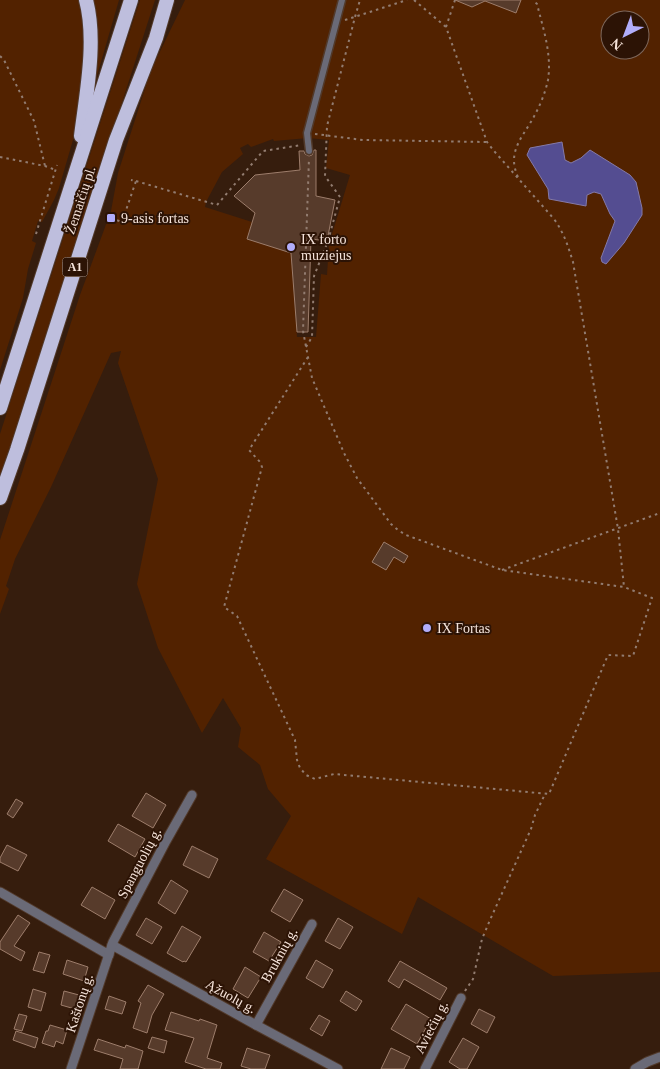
<svg xmlns="http://www.w3.org/2000/svg" width="660" height="1069" font-family="'Times New Roman',serif">
<rect width="100%" height="100%" fill="#361d0d"/>
<g fill="#522200" fill-rule="evenodd">
<polygon points="0,0 82,0 86,59 75,133 59,188 54,200 42,222 38,221 32,241 36,243 28,269 23,298 0,370"/>
<polygon points="90,0 119,0 96,79 92,78"/>
<polygon points="140,0 155,0 0,481 0,434"/>
<path d="M185,0H660V972L553,976L418,897L402,934L266,859L291,816L268,789L260,765L238,747L241,728L223,698L202,733L158,648L137,584L158,479L118,363L121,351L111,353L51,487L15,559L6,586L9,589L0,614V540L80,295L111,211L118,173L151,70ZM610,20H640V50H610ZM308,138L329,140L326,168L350,175L329,244L327,275L321,274L316,337H297L291,253L247,239L252,222L205,207L206,202L222,172L243,154L240,148L248,144L251,147L273,139L274,141ZM581,158L642,215L624,243L606,264L601,258L615,221L610,214L601,194L594,192L587,195V205L550,199L548,189L564,160L571,163Z"/>
</g>
<polygon fill="#544d91" stroke="#857aa7" points="562,142 565,160 571,163 581,158 590,150 630,175 636,182 642,208 642,215 624,243 606,264 602,262 601,258 615,221 610,214 601,194 594,192 587,195 586,206 549,199 548,189 527,155 530,148"/>
<g fill="#573b2b" stroke="#9d7d6b">
<polygon points="455,0 521,0 516,13 485,1 472,7"/>
<polygon points="314,150 316,150 316,196 335,200 327,241 311,239 308,332 297,332 291,253 247,239 255,213 234,196 255,175 300,170 299,151 304,151 305,154 309,156 312,155"/>
<polygon points="384,542 408,556 404,563 394,557 386,570 372,562"/>
<polygon points="146,793 166,805 153,828 132,816"/>
<polygon points="16,799 23,803 13,818 7,814"/>
<polygon points="118,824 145,839 135,857 108,841"/>
<polygon points="7,845 27,855 18,871 0,862 0,858"/>
<polygon points="192,846 218,859 209,878 183,865"/>
<polygon points="171,880 188,891 175,914 158,903"/>
<polygon points="92,887 115,900 105,919 81,905"/>
<polygon points="284,889 303,900 290,922 271,911"/>
<polygon points="18,915 30,923 14,946 25,952 21,961 0,949 0,942"/>
<polygon points="146,918 162,927 152,944 136,935"/>
<polygon points="338,918 353,927 340,949 325,941"/>
<polygon points="182,926 201,937 186,962 184,961 183,962 167,953"/>
<polygon points="264,932 281,942 269,961 253,952"/>
<polygon points="39,952 50,955 44,973 33,970"/>
<polygon points="67,960 88,967 84,981 63,974"/>
<polygon points="316,960 333,970 323,988 306,978"/>
<polygon points="400,961 447,988 440,1000 404,979 399,988 388,981"/>
<polygon points="245,967 261,977 248,998 233,989"/>
<polygon points="148,985 164,994 152,1015 147,1033 133,1028 141,1003 138,1001"/>
<polygon points="33,989 46,993 41,1011 28,1007"/>
<polygon points="64,991 79,995 75,1009 61,1005"/>
<polygon points="346,991 362,1001 356,1011 340,1001"/>
<polygon points="109,996 126,1002 122,1014 105,1009"/>
<polygon points="406,1004 431,1019 417,1044 391,1029"/>
<polygon points="479,1009 495,1017 487,1033 471,1024"/>
<polygon points="171,1012 199,1021 200,1019 217,1025 207,1058 222,1063 220,1069 206,1069 185,1062 194,1038 165,1030"/>
<polygon points="19,1014 27,1016 22,1031 14,1029"/>
<polygon points="319,1015 330,1021 322,1036 310,1029"/>
<polygon points="50,1025 67,1030 63,1044 56,1041 54,1047 42,1043 46,1031 48,1031"/>
<polygon points="16,1031 38,1038 35,1048 13,1040"/>
<polygon points="152,1037 167,1041 164,1053 148,1048"/>
<polygon points="463,1038 479,1047 467,1069 460,1069 449,1062"/>
<polygon points="98,1039 125,1048 126,1045 143,1051 138,1069 120,1069 123,1059 94,1050"/>
<polygon points="247,1048 270,1055 265,1069 251,1069 241,1066"/>
<polygon points="391,1048 410,1057 404,1069 381,1069"/>
</g>
<g fill="none" stroke-linecap="round" stroke-linejoin="round">
<defs>
<polyline id="pedestrian" points="309,151 307,133 342,0"/>
<g id="minor">
<polyline points="0,892 109,955"/>
<polyline points="112,945 256,1025 338,1069"/>
<polyline points="256,1025 312,924"/>
<polyline points="71,1069 113,942 166,841 192,795"/>
<polyline points="425,1069 461,998"/>
<polyline points="635,1069 647,1062 660,1057"/>
</g>
<g id="trunk">
<path d="M81,136C86,95 97,41 86,0"/>
<polyline points="0,408 131,0"/>
<polyline points="0,498 17,450 116,140 156,38 167,0"/>
</g>
</defs>
<use href="#pedestrian" stroke="#51392a" stroke-width="9"/>
<use href="#minor" stroke="#51392a" stroke-width="11"/>
<use href="#trunk" stroke="#51392a" stroke-width="16"/>
<g stroke="#927c70" stroke-width="2" stroke-dasharray="2.5 4" stroke-linecap="butt">
<polyline points="414,0 446,27"/>
<path d="M455,0L446,27L487,142L494,151L554,219C564,233 568,246 573,262L618,529L624,587"/>
<polyline points="345,20 407,0"/>
<polyline points="0,56 4,60 34,121 45,166"/>
<polyline points="315,134 363,140 487,142"/>
<polyline points="0,157 45,166 56,170"/>
<path d="M518,177C507,153 521,139 532,120C539,108 545,94 548,80C552,54 543,28 537,4L533,0"/>
<polyline points="136,181 217,205 263,151 302,145"/>
<polyline points="111,218 122,222 136,181 131,180"/>
<polyline points="36,234 57,165"/>
<polyline points="306,347 312,337 314,276 328,241 340,197 325,176 327,126 355,17 360,0"/>
<polyline points="308,357 249,450 260,462 262,467 224,607 237,616 295,740 297,760 300,768 306,775 315,779 334,774 549,794 608,655 633,656 652,598 624,587 502,570 406,535 398,530 391,524 357,478 344,453 312,378 303,331 309,158"/>
<polyline points="502,570 660,513"/>
<polyline points="465,991 473,979 482,939 490,920 531,829 535,815 545,794"/>
</g>
<use href="#pedestrian" stroke="#6a6a77" stroke-width="6"/>
<use href="#minor" stroke="#6a6a77" stroke-width="9"/>
<use href="#trunk" stroke="#bebedd" stroke-width="14"/>
</g>
<g fill="#b1adfa" stroke="#2c1305" stroke-width="2">
<rect x="106" y="213" width="10" height="10" rx="2.5"/>
<circle cx="291" cy="247" r="5"/>
<circle cx="427" cy="628" r="5"/>
</g>
<g text-anchor="middle" stroke-width="4" stroke-linejoin="round" paint-order="stroke">
<rect fill="#2c1305" stroke="#b9a59b" stroke-width="1" x="62.5" y="257.5" width="25" height="19" rx="4"/>
<g font-size="12" font-weight="bold" fill="#f6e4db">
<text x="75" y="271">A1</text>
</g>
<g font-size="14" fill="#f6e4db" stroke="#2c1305">
<text transform="translate(80 200) rotate(-72)" y="5">Žemaičių pl.</text>
<text transform="translate(139 863) rotate(-62)" y="5">Spanguolių g.</text>
<text transform="translate(279 955) rotate(-61)" y="5">Bruknių g.</text>
<text transform="translate(231 996) rotate(29)" y="5">Ąžuolų g.</text>
<text transform="translate(79 1003) rotate(-72)" y="5">Kaštonų g.</text>
<text transform="translate(431 1027) rotate(-63)" y="5">Aviečių g.</text>
</g>
<g font-size="14" fill="#f6e4db" stroke="#2c1305" text-anchor="start">
<text x="121" y="223">9-asis fortas</text>
<text x="301" y="244">IX forto<tspan x="301" dy="16">muziejus</tspan></text>
<text x="437" y="633">IX Fortas</text>
</g>
</g>
<g transform="translate(625 35) rotate(222)"><circle r="24" fill="#2c1305" stroke="#7d675b"/>
<path d="M0-4L9 19L0 12L-9 19Z" fill="#b1adfa"/>
<text y="-8" font-size="14" font-weight="bold" text-anchor="middle" fill="#f6e4db">N</text>
</g>
</svg>
